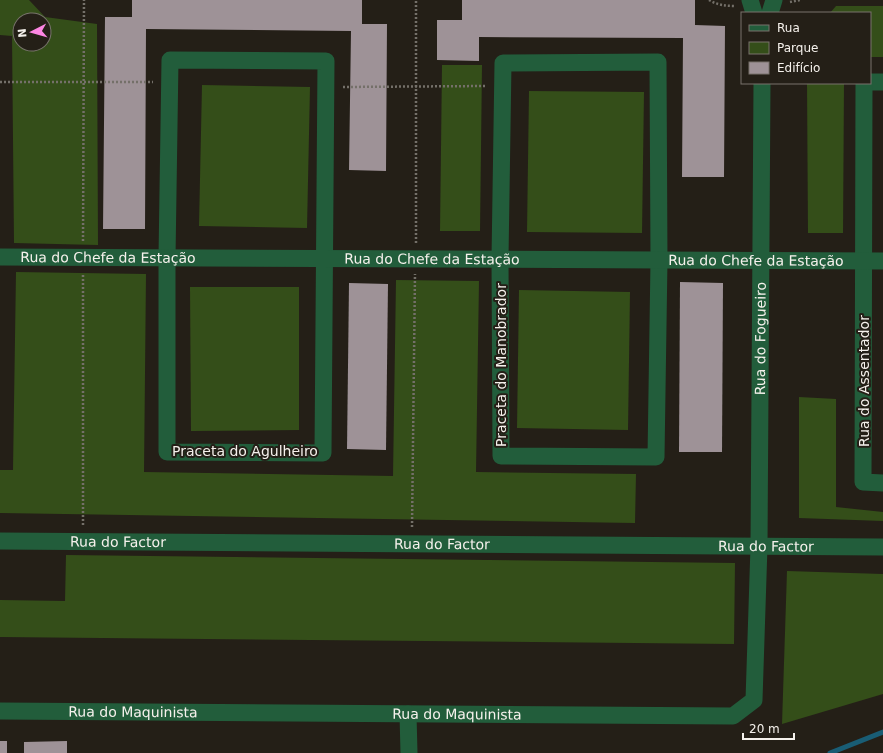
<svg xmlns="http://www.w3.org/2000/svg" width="883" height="753" font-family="'DejaVu Sans',sans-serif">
<rect width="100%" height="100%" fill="#241f17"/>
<g fill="#344e19" fill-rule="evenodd">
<path d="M0,0H29L45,17L97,24L98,245L14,243L12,36L0,35ZM20,20H44V44H20Z"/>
<polygon points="836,6 883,6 883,57 870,57 870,13 830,13"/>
<polygon points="442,65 482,65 480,231 440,231"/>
<polygon points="807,83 844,83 843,233 808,233"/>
<polygon points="202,85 310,87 307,228 199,226"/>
<polygon points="529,91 644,92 642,233 527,232"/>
<polygon points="16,272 146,274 144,472 393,476 396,280 479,281 476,472 636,474 635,523 0,513 0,470 13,470"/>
<polygon points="190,287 299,287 299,430 191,431"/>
<polygon points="519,290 630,292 628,430 517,428"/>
<polygon points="799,397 836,399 836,507 883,512 883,521 799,518"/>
<polygon points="66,555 735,563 734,644 0,637 0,600 65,601"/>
<polygon points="787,571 883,574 883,694 782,724"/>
</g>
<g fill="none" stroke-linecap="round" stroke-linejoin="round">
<polyline stroke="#195d75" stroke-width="5" points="830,753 883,732"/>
</g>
<g fill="#9e9297">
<polygon points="132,0 362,0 362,24 387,24 386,171 349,170 351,31 146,29 145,229 103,229 105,17 132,17"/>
<polygon points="462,0 695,0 695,25 725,26 724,177 682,177 683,38 479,37 479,61 437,60 437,20 462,20"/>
<polygon points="680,282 723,283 722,452 679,452"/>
<polygon points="349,283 388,284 386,450 347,449"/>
<rect x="0" y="741" width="7" height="12"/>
<polygon points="67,741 67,753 24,753 24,742"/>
</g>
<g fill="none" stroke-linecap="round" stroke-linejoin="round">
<g stroke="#747069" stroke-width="2.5" stroke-dasharray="2 2" stroke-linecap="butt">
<path d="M709,0C717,5 726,6 736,6"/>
<polyline points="790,2 800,0"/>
<polyline points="0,82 153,82"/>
<polyline points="343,87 486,86"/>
<polyline points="83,241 84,0"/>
<polyline points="416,243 416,0"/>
<polyline points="83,525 83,274"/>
<polyline points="412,527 415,274"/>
</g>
<g stroke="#225d3b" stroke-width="17">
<polyline points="750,0 754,13"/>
<polyline points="770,13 774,0"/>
<polygon points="170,60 326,61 323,453 167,452 167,258"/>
<polygon points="658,62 659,260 656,457 501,456 500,259 503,63"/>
<polyline points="870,82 883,82"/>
<polyline points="864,83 863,482 883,483"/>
<path id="s1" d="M0,257L883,261"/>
<path id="s2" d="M0,541L883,547"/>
<path id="s3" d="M0,711L733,716L754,700L759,546L762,83"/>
<polyline points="408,714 409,753"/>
</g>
</g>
<g text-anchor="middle" stroke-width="4" stroke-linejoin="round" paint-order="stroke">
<g font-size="14" fill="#f5f1ec" stroke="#241f17">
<text dy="5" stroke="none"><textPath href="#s1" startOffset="108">Rua do Chefe da Estação</textPath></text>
<text dy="5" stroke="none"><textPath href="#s1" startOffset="432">Rua do Chefe da Estação</textPath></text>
<text dy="5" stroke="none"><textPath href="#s1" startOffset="756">Rua do Chefe da Estação</textPath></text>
<text dy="5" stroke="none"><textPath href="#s3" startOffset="1121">Rua do Fogueiro</textPath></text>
<text transform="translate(501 365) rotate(-90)" y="5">Praceta do Manobrador</text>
<text transform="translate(864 381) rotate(-90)" y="5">Rua do Assentador</text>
<text x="245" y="456">Praceta do Agulheiro</text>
<text dy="5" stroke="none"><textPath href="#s2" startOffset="118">Rua do Factor</textPath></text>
<text dy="5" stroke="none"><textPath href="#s2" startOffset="442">Rua do Factor</textPath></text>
<text dy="5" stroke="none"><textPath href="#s2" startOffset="766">Rua do Factor</textPath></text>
<text dy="5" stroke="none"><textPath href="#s3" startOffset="133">Rua do Maquinista</textPath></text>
<text dy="5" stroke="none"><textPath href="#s3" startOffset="457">Rua do Maquinista</textPath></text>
</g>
</g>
<rect x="741" y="12" width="130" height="72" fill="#241f17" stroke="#78736c"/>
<rect x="749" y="25" width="20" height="6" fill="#225d3b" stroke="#78736c"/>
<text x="777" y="32" font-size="12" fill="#f5f1ec">Rua</text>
<rect x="749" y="42" width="20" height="12" fill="#344e19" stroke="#78736c"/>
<text x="777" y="52" font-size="12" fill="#f5f1ec">Parque</text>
<rect x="749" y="62" width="20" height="12" fill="#9e9297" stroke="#78736c"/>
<text x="777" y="72" font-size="12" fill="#f5f1ec">Edifício</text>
<g transform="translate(32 32) rotate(264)"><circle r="19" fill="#241f17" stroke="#78736c"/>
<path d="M0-3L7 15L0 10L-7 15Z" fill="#fd86e3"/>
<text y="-6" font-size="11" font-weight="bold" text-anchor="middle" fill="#f5f1ec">N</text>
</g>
<path d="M743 733v6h51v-6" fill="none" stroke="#f5f1ec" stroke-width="2"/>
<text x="749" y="733" font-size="12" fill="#f5f1ec" stroke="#241f17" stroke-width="3" paint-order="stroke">20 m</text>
</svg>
